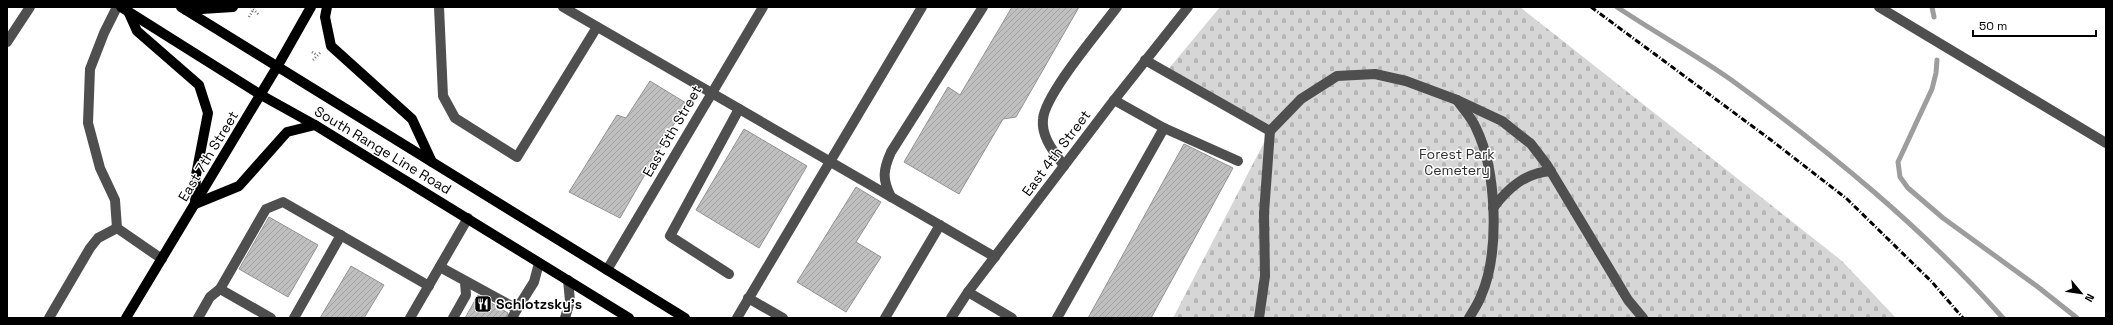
<svg xmlns="http://www.w3.org/2000/svg" width="2113" height="325" font-family="'Space Grotesk',sans-serif">
<defs>
<pattern id="cemetery-stones" width="16" height="16" patternUnits="userSpaceOnUse"><rect width="16" height="16" fill="#d6d6d6"/><path d="M2 7V4a2 2 0 0 1 4 0v3zM10 15v-3a2 2 0 0 1 4 0v3z" fill="#b6b6b6"/></pattern>
<pattern id="building-hatch" width="6" height="6" patternUnits="userSpaceOnUse"><rect width="6" height="6" fill="#bfbfbf"/><path d="M-1 1l2-2M0 6l6-6M5 7l2-2" fill="none" stroke="#a2a2a2"/></pattern>
</defs>
<rect width="100%" height="100%" fill="#fff"/>
<polygon fill="url(#cemetery-stones)" points="1220,7 1520,7 1842,261 1896,318 1173,318 1270,131 1166,72"/>
<g fill="none" stroke-linecap="round" stroke-linejoin="round">
<g stroke="#9d9d9d" stroke-width="5">
<path d="M1617,7C1654,32 1693,53 1730,79C1828,150 1922,227 2003,318"/>
<polyline points="1932,7 1934,17"/>
<polyline points="1937,60 1936,73 1932,89 1898,162 1900,177 1908,188 1943,218 2038,287 2077,318"/>
</g>
</g>
<g fill="url(#building-hatch)" stroke="#939393">
<polygon points="1012,7 1079,7 1016,117 1003,119 959,194 904,162 948,87 960,95"/>
<polygon points="650,81 686,103 620,218 569,192 617,115 626,118"/>
<polygon points="744,129 807,166 759,248 696,210"/>
<polygon points="1184,144 1233,168 1151,318 1088,318"/>
<polygon points="856,187 881,202 856,242 881,257 846,312 797,282"/>
<polygon points="269,217 318,245 288,297 239,269"/>
<polygon points="351,266 384,285 364,318 320,318"/>
<polygon points="478,295 508,313 506,318 465,318"/>
</g>
<g fill="none" stroke-linecap="round" stroke-linejoin="round">
<g stroke="#717171" stroke-width="2.5" stroke-dasharray="1 2" stroke-linecap="butt">
<polyline points="251,7 259,15"/>
<polyline points="249,17 253,10"/>
<polyline points="312,52 317,55"/>
<polyline points="313,60 321,52"/>
</g>
<g stroke="#4f4f4f" stroke-width="10">
<polyline points="117,7 104,33 90,69 88,123 100,168 115,200 117,228 162,259"/>
<polyline points="439,7 443,96 455,118 517,157 597,27"/>
<polyline points="563,7 995,257"/>
<polyline points="1879,7 2106,143"/>
<polyline points="7,42 30,7"/>
<polyline points="1145,60 1270,131"/>
<path d="M1457,100C1463,109 1472,118 1476,128C1497,171 1500,253 1481,296C1478,304 1473,311 1469,318"/>
<polyline points="1164,128 1238,161"/>
<path d="M1064,166C1054,152 1041,137 1043,119C1045,94 1100,30 1117,7"/>
<path d="M891,197C882,179 883,170 891,152L983,7"/>
<path d="M1493,208C1508,188 1525,173 1551,171"/>
<polyline points="440,267 517,309 512,318"/>
<polyline points="607,270 763,7"/>
<polyline points="729,274 670,236 739,109"/>
<polyline points="968,292 1012,318"/>
<polyline points="748,298 783,318"/>
<polyline points="517,309 534,282 539,263"/>
<polyline points="49,318 90,248 98,238 117,228"/>
<polyline points="198,318 210,297 220,289"/>
<polyline points="271,318 220,289 266,209 283,202 429,286"/>
<polyline points="294,318 341,235"/>
<polyline points="410,318 468,218"/>
<polyline points="453,318 466,295 465,282"/>
<polyline points="565,318 570,301 568,280"/>
<polyline points="737,318 922,7"/>
<polyline points="885,318 940,225"/>
<polyline points="951,318 968,292 1111,104 1188,7"/>
<polyline points="1057,318 1164,128 1114,100"/>
<polyline points="1259,318 1265,276 1264,213 1270,131 1301,99 1337,76 1375,74 1406,81 1457,100 1502,121 1531,144 1547,165 1628,300 1643,318"/>
</g>
<g stroke="#000" stroke-width="10">
<polyline points="121,7 261,95 315,125 629,318"/>
<polyline points="181,7 685,318"/>
<polyline points="327,7 325,17 331,46 412,119 432,162"/>
<polyline points="186,10 233,7"/>
<polyline points="128,11 137,31 199,85 208,113 196,175 195,204 239,186 287,132 315,125"/>
<polyline points="126,318 277,67 311,7"/>
</g>
<polyline stroke="#000" stroke-width="3" stroke-dasharray="6 2 1 2" stroke-linecap="butt" points="1591,7 1771,140 1847,199 1932,282 1963,318"/>
</g>
<defs>
<symbol id="restaurant-square" viewBox="-11 -11 22 22"><rect x="-9" y="-9" width="18" height="18" rx="4" fill="#000" stroke="#fff"/><path d="M-5-6h1v4h1v-4h1v4h1v-4h1v5L-1.5 .5V6h-2V.5L-5-1ZM5-6V6H3V1.5H1.5Q1.5-4 5-6Z" fill="#fff"/></symbol>
</defs>
<g fill-rule="evenodd">
<use href="#restaurant-square" x="473" y="294" width="20" height="20"/>
</g>
<g text-anchor="middle" stroke-width="3" stroke-linejoin="round" paint-order="stroke">
<g font-size="14" fill="#000" stroke="#fff">
<text transform="translate(672 131) rotate(-60)" y="5">East 5th Street</text>
<text transform="translate(383 150) rotate(31)" y="5">South Range Line Road</text>
<text transform="translate(1056 153) rotate(-53)" y="5">East 4th Street</text>
<text transform="translate(208 156) rotate(-59)" y="5">East 7th Street</text>
</g>
<g font-size="14" fill="#2d2d2d" stroke="#fff">
<text x="1457" y="159">Forest Park<tspan x="1457" dy="16">Cemetery</tspan></text>
</g>
<g font-size="14" font-weight="bold" fill="#000" stroke="#fff" text-anchor="start">
<text x="496" y="309">Schlotzsky's</text>
</g>
</g>
<rect width="2113" height="325" fill="none" stroke="#000000" stroke-width="16"/>
<g transform="translate(2081 293) rotate(119)" stroke="#ffffff" stroke-width="3" paint-order="stroke">
<path d="M0-3L7 15L0 10L-7 15Z" fill="#000000"/>
<text y="-6" font-size="11" font-weight="bold" text-anchor="middle" fill="#000000">N</text>
</g>
<path d="M1973 30v6h123v-6" fill="none" stroke="#000000" stroke-width="2"/>
<text x="1979" y="30" font-size="12" fill="#000000" stroke="#ffffff" stroke-width="3" paint-order="stroke">50 m</text>
</svg>
